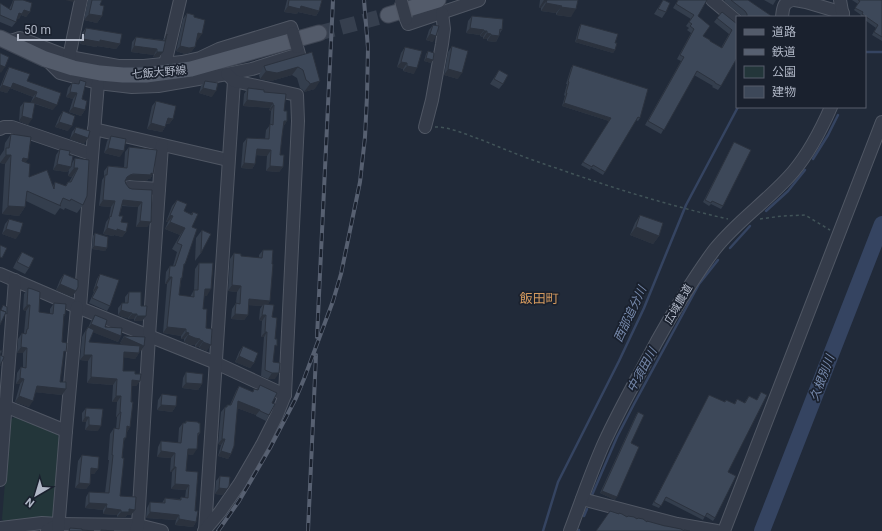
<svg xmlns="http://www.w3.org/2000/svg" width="882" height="531" font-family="Roboto,'Noto Sans JP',sans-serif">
<rect width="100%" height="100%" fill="#212a39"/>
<polygon fill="#23363a" points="16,416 57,434 61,441 53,514 51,520 6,524 2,519 10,420"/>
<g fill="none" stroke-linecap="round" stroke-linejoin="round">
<g stroke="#354461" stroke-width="2.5">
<polyline points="865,52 882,52"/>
<polyline points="813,159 828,135 838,115"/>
<polyline points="766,211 788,191 805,170"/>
<polyline points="730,248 750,226"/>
<polyline points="592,495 617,437 634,404 699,284 718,260"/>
<polyline points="584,516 587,509"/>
<polyline points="543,531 558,482 619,361 644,308 686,205 738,107"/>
<polyline points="579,531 579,530"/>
</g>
<polyline stroke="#354461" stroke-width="16" points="762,531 882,224"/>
<polyline stroke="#363f4e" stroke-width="15" stroke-dasharray="15 8" stroke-linecap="butt" points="319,33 388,15"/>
<defs>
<g id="minor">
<polyline points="712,0 737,21"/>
<polyline points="795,0 806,2 843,13"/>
<polyline points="840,0 843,17"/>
<path d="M782,17C783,8 783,2 793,0"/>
<polyline points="406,19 408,24 479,0"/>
<polyline points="8,42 20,38 69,57 118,66 144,66 182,62 200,58 219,49 291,27 293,33"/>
<polyline points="69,57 81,0"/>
<polyline points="47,60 60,73 98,83 132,87 158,86 227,74 252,69 299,54 297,47"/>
<polyline points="165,64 180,0"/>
<polyline points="425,127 432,100 442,44 444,29 442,13"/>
<polyline points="0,129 4,127 12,127 91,154"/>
<polyline points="94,129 228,160"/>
<polyline points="129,187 159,189"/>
<polyline points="0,274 77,307 216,363 285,395"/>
<polyline points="80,307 98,83"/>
<polyline points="0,404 66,431"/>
<polyline points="0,480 15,280"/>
<polyline points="582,499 677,524 717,531"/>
<polyline points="0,528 42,523 59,524"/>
<polyline points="205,530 234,81"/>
<polyline points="47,531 59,524 138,525 162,531"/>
<polyline points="58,531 66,431 77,307"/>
<polyline points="136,531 138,525 149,336 162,145"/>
<polyline points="204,531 220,512 240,483 263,443 277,415 285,395 298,121 297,95 234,81 227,74"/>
<path d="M570,531C581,502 591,472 604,443C620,408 639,375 657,341C675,309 693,278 715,249C738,220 769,200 793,172C809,153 821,130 831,107"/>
<polyline points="724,531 882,122"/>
</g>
<g id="major">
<polyline points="388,15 438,0"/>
<polyline points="0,38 45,59 73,68 100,73 123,75 146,75 191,69 319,33"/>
</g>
</defs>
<use href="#minor" stroke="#505764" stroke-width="14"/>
<use href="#major" stroke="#3e4553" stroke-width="17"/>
<g stroke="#415358" stroke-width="1.5" stroke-dasharray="3 3" stroke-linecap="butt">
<path d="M435,127C451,127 467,135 482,140C506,150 531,160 556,168C613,188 670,206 728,219"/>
<polyline points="760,219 782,216 805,215 830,230"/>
</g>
<use href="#minor" stroke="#353c4a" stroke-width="12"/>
<use href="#major" stroke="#535b6a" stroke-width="15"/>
<defs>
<g id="rail">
<polyline points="317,337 333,0"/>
<polyline points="218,531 239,501 270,448 296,398 304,379 333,301 341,274 360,182 365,137 367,96 368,48 364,0"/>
<polyline points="308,531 316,355"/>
</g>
</defs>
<use href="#rail" stroke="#576071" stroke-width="4"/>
<use href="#rail" stroke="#1a212e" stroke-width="2.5" stroke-dasharray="8" stroke-linecap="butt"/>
<defs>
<g id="minor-bridge">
<polyline points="401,1 406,19"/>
<polyline points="293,33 297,47"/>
</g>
</defs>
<use href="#minor-bridge" stroke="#505764" stroke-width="14" stroke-linecap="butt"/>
<use href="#minor-bridge" stroke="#353c4a" stroke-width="12"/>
</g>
<g fill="#343e4d">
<polygon points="13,0 23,0 30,12 26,17 21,15 19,19 17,18 16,22 12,27 0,22 0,3 9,9 12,3"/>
<polygon points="88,0 102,0 100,5 102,16 97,23 84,20"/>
<polygon points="287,0 322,0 319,11 316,16 298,12 297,14 284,12"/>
<polygon points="540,0 578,0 571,17 556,15 556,13 541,11 541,8 539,8"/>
<polygon points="663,0 666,12 662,18 654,14"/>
<polygon points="678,0 698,16 703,36 710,41 721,48 729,34 714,22 722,12 735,23 721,86 718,90 712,87 713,86 694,75 661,134 645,125 681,61 677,59 691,33 687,30 689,28 686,26 691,19 673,8"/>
<polygon points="725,0 748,0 773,17 743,17 724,1"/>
<polygon points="764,0 776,0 773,5"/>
<polygon points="852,0 882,0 882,41 872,35 876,28 865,20 865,17 860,17 861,15 854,10 858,4"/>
<polygon points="187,13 194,17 198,40 197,39 195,47 191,52 185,54 176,51 183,19"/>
<polygon points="472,16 502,30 500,33 499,36 496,42 487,41 487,39 483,39 483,37 480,36 480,35 466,33 468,21"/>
<polygon points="581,24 615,43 615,50 613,53 575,42 579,27"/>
<polygon points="433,25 433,42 426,40 429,30"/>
<polygon points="86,28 120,44 116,49 97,46 96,47 80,44 82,33"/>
<polygon points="167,34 163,52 159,57 153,57 154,55 131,52 132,42 136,37 163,40"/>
<polygon points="452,46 458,79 444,75 448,52"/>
<polygon points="405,47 414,74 403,71 403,69 397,67 401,53"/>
<polygon points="428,51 433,60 431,63 424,61 426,54"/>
<polygon points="312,52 315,89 304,92 303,90 300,88 297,78 292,75 271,81 260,79 259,75 264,66"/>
<polygon points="573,65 640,118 638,121 636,120 603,175 591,168 590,170 581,165 609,121 562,106 565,96 564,95 567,84 566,84 571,68"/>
<polygon points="9,67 27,81 53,110 35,104 28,125 19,121 20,107 24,102 31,102 33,97 10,88 7,93 0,91 0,87 6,72"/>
<polygon points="499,70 503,84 499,89 490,84"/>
<polygon points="80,80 82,99 85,110 81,116 69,112 73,99 66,97 68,88 72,83 78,84"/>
<polygon points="205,81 212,97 199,93 201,86"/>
<polygon points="248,88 264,92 284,111 287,121 283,127 282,136 280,155 283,167 279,172 266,171 267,156 256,155 255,164 252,169 241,168 243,143 247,138 265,139 266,130 270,125 271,111 269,110 270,108 243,106 244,94"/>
<polygon points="156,101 173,119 169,124 166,124 165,127 162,132 147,129 152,106"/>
<polygon points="63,111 68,131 55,127 59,117"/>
<polygon points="76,127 84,144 70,139 72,132"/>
<polygon points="11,134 26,163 29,177 53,186 55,182 65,186 68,182 69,182 72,177 68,176 69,170 67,172 53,170 56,155 60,149 69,155 72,163 75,158 83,205 77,213 65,208 64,210 60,208 55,215 26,201 25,207 19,216 2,214 5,164 0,163 0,156 4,150 5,143"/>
<polygon points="111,136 120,157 104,153 107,141"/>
<polygon points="734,142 723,206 721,209 711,204 709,206 703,202"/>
<polygon points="129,147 153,174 150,179 148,179 147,181 130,180 125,181 126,184 129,188 132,189 152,190 151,222 147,227 136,227 138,207 122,206 119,216 121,222 126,232 122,237 114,235 113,236 103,234 106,222 109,218 111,207 99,206 102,180 104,177 104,171 108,166 124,167 125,152"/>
<polygon points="177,200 184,211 191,214 193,212 192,227 181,281 179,295 190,297 194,290 195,269 199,263 207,296 204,295 203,309 206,328 207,351 199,348 199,347 195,347 195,345 190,345 184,342 184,339 181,339 181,336 163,333 167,284 165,284 166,272 170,266 173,266 177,252 172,249 180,235 165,229 168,222 166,222 172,206"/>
<polygon points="640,215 659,236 653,244 630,235 635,223"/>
<polygon points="9,219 16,239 2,234 5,224"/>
<polygon points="202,230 201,253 195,261 196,238"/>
<polygon points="95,233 107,248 105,251 92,249 93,236"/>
<polygon points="263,250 270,301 268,304 272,317 274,349 273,362 275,379 268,379 261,376 264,337 261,337 262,321 259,320 260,309 262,306 248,305 248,315 244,320 231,319 232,309 236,303 237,292 228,291 230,259 234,253 241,256 259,258 259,255"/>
<polygon points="22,252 29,268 25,274 13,268 18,258"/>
<polygon points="64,274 76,291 72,297 56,290 60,280"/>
<polygon points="100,274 110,306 107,311 89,303 94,292 93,291 97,279"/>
<polygon points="28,288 39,312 50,314 50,309 54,303 65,315 63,317 62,342 63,356 60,382 66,389 62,395 35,392 29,407 15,402 20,384 16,384 17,373 21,367 23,367 23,353 17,353 18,339 22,333 24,333 26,311 23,310 24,294"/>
<polygon points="129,292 141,306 146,316 142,321 134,321 134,319 128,319 128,318 123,317 118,315 118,308 122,303 125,303 125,297"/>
<polygon points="95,315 105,327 121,336 118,342 93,332 89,342 124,345 120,343 124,336 141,351 139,351 139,353 135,359 123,357 123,371 135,374 140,381 136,386 132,386 130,427 127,432 124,441 122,458 120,496 131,515 127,515 125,517 117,517 117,515 103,514 103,510 85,508 86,497 89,492 105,493 109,460 108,460 110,434 114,428 116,429 117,417 116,417 117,402 112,402 113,385 87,383 88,361 80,360 82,337 84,333 88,327 88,328 91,321"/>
<polygon points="243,346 254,363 250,368 235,362 239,352"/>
<polygon points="186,372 202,384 198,390 182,388 183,378"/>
<polygon points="260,385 272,403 269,415 266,421 256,416 256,415 237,408 231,454 228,459 218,456 221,445 218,444 221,412 225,407 226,407 227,405 230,405 236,391 239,386 252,392 254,389 257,390"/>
<polygon points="761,392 728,472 715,518 713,521 705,516 703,520 664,500 659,508 652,505 709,395 724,402 726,400 734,404 737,399 744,403 749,396 757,400"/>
<polygon points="162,394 176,406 172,412 157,410 158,400"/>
<polygon points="86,408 98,431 85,430 86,422 82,422 82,413"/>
<polygon points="638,412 631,443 615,500 600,493 636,415"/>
<polygon points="186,421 200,433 198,436 193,455 187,454 186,471 198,472 195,511 196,522 193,527 175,525 176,520 146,518 147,508 150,502 162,503 165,498 180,499 181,497 185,498 186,490 171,489 172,472 170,472 171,458 157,457 158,447 161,441 178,443 179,428 183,423 185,423"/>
<polygon points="82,455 98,469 94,474 91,474 90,484 86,489 75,488 78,461"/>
<polygon points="220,476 223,495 215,494 216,481"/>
</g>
<g fill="#2b323e">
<polygon points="65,0 75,0 73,2"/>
<polygon points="544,0 547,0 541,8 539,8"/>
<polygon points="546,3 562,6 556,13 541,11"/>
<polygon points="288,6 301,6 319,11 316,16 298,12 297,14 284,12"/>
<polygon points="561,7 576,9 571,17 556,15"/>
<polygon points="24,10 30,12 26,17 21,15 19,19 16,18 19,13"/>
<polygon points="89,14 102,16 97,23 84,20"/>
<polygon points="470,28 484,30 480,35 466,33"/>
<polygon points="484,31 487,31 483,37 480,36"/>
<polygon points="198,33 202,34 198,40 194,39"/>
<polygon points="487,33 491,34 487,39 483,39"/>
<polygon points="430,34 436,36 433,42 426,40"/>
<polygon points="491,35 499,36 496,42 487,41"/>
<polygon points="83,39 100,40 120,44 116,49 97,46 96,47 80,44"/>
<polygon points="577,39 615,50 613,53 575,42"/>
<polygon points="134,46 157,49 154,55 131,52"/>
<polygon points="180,46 195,47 191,52 185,54 176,51"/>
<polygon points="157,52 163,52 159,57 153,57"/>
<polygon points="426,58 433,60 431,63 424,61"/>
<polygon points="401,62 407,63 403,69 397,67"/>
<polygon points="0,65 5,67 1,73 0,72"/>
<polygon points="407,66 417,68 414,74 403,71"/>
<polygon points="298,67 292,75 271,81 260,79 266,71"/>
<polygon points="448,69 462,73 458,79 444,75"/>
<polygon points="320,81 315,89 304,92 310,84"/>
<polygon points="13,83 37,92 33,97 10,88 7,93 0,91 0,88 2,85"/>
<polygon points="203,88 216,91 212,97 199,93"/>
<polygon points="70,92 77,93 73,99 66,97"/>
<polygon points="35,97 57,105 53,110 31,102"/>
<polygon points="247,100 273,103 270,108 243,106"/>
<polygon points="564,103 611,118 609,121 562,106"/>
<polygon points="273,105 274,105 271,111 269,110"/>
<polygon points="73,107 85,110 81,116 69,112"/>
<polygon points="22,116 32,119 28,125 19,121"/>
<polygon points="168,118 173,119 169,124 164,123"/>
<polygon points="284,121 287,121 283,127"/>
<polygon points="59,122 72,126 68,131 55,127"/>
<polygon points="151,123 165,127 162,132 147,129"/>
<polygon points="74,133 88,138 84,144 70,139"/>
<polygon points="108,148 124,151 120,157 104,153"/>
<polygon points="257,149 271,150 267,156 253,155"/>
<polygon points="6,155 11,155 5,164 0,163"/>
<polygon points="23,158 28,159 22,168 17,167"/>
<polygon points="244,163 255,164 252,169 241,168"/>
<polygon points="57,164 71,167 67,172 53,170"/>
<polygon points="270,166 283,167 279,172 266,171"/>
<polygon points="74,168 78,168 72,177 68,176"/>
<polygon points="151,173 153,174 150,179 148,179 147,181 130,180 126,180 123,183 127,177 130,175"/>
<polygon points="103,200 115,201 111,207 99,206"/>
<polygon points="123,200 142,202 138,207 119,205"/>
<polygon points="8,206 25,207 19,216 2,214"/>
<polygon points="170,215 173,216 168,222 166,222"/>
<polygon points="140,221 151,222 147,227 136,227"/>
<polygon points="170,222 185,228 180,235 165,229"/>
<polygon points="636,227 659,236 653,244 630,235"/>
<polygon points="107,228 117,229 126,232 122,237 114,235 113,236 103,234"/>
<polygon points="6,229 20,233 16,239 2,234"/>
<polygon points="94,246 107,248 105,251 92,249"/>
<polygon points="169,277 172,277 167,284 165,284"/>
<polygon points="60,284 76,291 72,297 56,290"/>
<polygon points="232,285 241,286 237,292 228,291"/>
<polygon points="96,286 98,287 94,292 93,291"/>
<polygon points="205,289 211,289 207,296 200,295"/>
<polygon points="249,299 270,301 267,306 264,304 262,306 245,305"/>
<polygon points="27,305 30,305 26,311 23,310"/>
<polygon points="121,310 132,313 128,318 123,317 118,315"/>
<polygon points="132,314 137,314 134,319 128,319"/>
<polygon points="235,314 248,315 244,320 231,319"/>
<polygon points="262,315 266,315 262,321 259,320"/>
<polygon points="137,316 146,316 142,321 134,321"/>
<polygon points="91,324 121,336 118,342 87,330"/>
<polygon points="167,327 186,329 181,336 163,333"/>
<polygon points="186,332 189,333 184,339 181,339"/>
<polygon points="265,332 267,332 264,337 261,337"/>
<polygon points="188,335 200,339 195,345 190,345 184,342"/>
<polygon points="124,337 144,346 141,351 120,343"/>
<polygon points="200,340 203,341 199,347 195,347"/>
<polygon points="203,342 211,345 207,351 199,348"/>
<polygon points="21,347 27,348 23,353 17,353"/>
<polygon points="124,352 139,353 135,359 120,357"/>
<polygon points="84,355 92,355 88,361 80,360"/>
<polygon points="239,356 254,363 250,368 235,362"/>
<polygon points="272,373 279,373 275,379 268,379"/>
<polygon points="91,377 117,379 113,385 87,383"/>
<polygon points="20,378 24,379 20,384 16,384"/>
<polygon points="132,380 140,381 136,386 129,386"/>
<polygon points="186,383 202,384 198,390 182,388"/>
<polygon points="37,386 66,389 62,395 33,392"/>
<polygon points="19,396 33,401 29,407 15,402"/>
<polygon points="116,396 121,396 117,402 112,402"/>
<polygon points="238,401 260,410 256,415 234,407"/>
<polygon points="161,405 176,406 172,412 157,410"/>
<polygon points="120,412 121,412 117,417 116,417"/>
<polygon points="85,417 89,417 86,422 82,422"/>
<polygon points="89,425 101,426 98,431 85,430"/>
<polygon points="127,426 130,427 127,432"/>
<polygon points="222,439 225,439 221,445 218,444"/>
<polygon points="188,449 197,449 193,455 184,454"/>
<polygon points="161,451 175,453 171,458 157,457"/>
<polygon points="221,451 231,454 228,459 218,456"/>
<polygon points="174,467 176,467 172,472 170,472"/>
<polygon points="91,468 98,469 94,474 87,474"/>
<polygon points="79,483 90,484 86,489 75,488"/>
<polygon points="175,484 189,485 186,490 171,489"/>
<polygon points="219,488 227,489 223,495 215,494"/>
<polygon points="602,491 617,497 615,500 600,493"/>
<polygon points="89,503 107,504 103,510 85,508"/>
<polygon points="106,508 121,510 117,515 103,514"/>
<polygon points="129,509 135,510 131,515 127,515 125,517 117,517 121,512"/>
<polygon points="150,512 179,515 176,520 146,518"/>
<polygon points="179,519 196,522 193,527 175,525"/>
</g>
<g fill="#3d4859" stroke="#2b323e">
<polygon points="14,0 23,0 32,3 30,12 24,10 22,14 19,13 16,22 0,15 0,3 11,10"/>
<polygon points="92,0 102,0 100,5 104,6 102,16 89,14"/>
<polygon points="289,0 322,0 319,11 301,6 300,9 288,6"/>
<polygon points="544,0 578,0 576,9 561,7 562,6 546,3 547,0"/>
<polygon points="663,0 664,0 670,3 666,12 658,9"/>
<polygon points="678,0 707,0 698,16 710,26 703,36 710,40 710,41 722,48 732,30 717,18 722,12 737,24 737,58 721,86 715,83 715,82 697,71 664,130 648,121 684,57 680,55 694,29 690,26 692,24 689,22 694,15 676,4"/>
<polygon points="731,0 748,0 773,17 747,17 747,14 745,11"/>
<polygon points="858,0 882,0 882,37 874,32 878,25 862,14 863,12 855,8 860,1"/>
<polygon points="187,13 194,15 194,17 205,20 202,34 198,33 195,47 189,48 180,46"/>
<polygon points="472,16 503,19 502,30 500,29 499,36 491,35 491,34 487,33 487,31 484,31 484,30 470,28"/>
<polygon points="581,24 618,34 615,43 617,43 615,50 577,39"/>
<polygon points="433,25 439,26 436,36 430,34"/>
<polygon points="86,28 122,34 120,44 100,40 100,42 83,39"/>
<polygon points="167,34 163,52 157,52 157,49 134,46 136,37 165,41"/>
<polygon points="452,46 468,51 462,73 448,69"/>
<polygon points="405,47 422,51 417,68 407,66 407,63 401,62"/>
<polygon points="428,51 434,53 433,60 426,58"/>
<polygon points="312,52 320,81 310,84 309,82 306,80 303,70 298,67 277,73 266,71 264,66"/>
<polygon points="0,53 9,57 5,67 0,65"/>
<polygon points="573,65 648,89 640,118 638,117 605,172 593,165 592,167 583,162 611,118 564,103 567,93 566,93 569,82 568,81"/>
<polygon points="9,67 30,74 27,81 61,93 57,105 35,97 37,92 13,83 11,88 2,85"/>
<polygon points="499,70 508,75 503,84 494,79"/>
<polygon points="80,80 86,82 82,99 87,101 85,110 73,107 77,93 70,92 72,83 79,84"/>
<polygon points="205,81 218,83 216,91 203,88"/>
<polygon points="248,88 264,90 264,92 286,94 284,111 287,111 287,121 284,121 282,136 280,155 284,155 283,167 270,166 271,150 257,149 255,164 244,163 247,138 269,139 270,124 273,125 274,105 273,105 273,103 247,100"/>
<polygon points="156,101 176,106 173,119 168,118 165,127 151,123"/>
<polygon points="24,102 35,103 32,119 22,116"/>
<polygon points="63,111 75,116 72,126 59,122"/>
<polygon points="76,127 90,131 88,138 74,133"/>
<polygon points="11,134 31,137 28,159 23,158 22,161 30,164 29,177 47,170 54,189 55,182 66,186 68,182 71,182 78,168 74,168 75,158 89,160 87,196 83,205 71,199 70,201 63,198 60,205 61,206 27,191 25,207 8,206 11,155 6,155 6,148 9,148"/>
<polygon points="111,136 126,139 124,151 108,148"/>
<polygon points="734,142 751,150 723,206 712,201 711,203 705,200"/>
<polygon points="129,147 157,150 153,174 151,173 151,175 133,174 130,175 127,177 125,181 126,184 129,188 132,189 152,190 151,222 140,221 142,202 123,200 119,216 123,216 121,222 128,223 126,232 117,229 117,231 107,228 110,216 111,217 115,201 103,200 105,175 107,175 108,166 127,168"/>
<polygon points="60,149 70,151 69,155 73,156 71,167 57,164"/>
<polygon points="177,200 187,204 184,211 192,215 193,212 198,214 192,227 197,229 185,264 184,264 182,278 181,278 179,295 194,297 194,290 198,290 199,263 213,263 211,289 205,289 203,309 207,309 206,328 212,329 211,345 203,342 203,341 200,340 200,339 195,338 188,335 189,333 186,332 186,329 167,327 172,277 169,277 170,266 175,266 182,245 177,243 185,228 170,222 173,216 170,215"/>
<polygon points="640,215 663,223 659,236 636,227"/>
<polygon points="9,219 23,223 20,233 6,229"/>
<polygon points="202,230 211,234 201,253"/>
<polygon points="95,233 108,237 107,248 94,246"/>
<polygon points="0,245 7,248 2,258 0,257"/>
<polygon points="263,250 273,250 272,264 273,264 270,301 249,299 248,315 235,314 236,303 240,304 241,286 232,285 234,253 241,254 241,256 262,258"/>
<polygon points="22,252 34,258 29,268 17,262"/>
<polygon points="64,274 78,280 78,287 76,291 60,284"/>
<polygon points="100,274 119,280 110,306 92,298 98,287 96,286"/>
<polygon points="28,288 32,289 40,292 39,312 53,314 54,303 66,304 65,315 64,314 62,342 67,343 66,352 64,351 60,382 66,382 66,389 37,386 33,401 19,396 24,379 20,378 21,367 26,368 27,348 21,347 22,333 26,334 27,329 28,329 30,305 27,305"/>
<polygon points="129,292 141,292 141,306 147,306 146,316 137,316 137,314 132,314 132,313 127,312 121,310 122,303 128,303"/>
<polygon points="264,304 274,305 272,317 277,318 275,339 277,339 277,346 275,345 273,362 280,363 279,373 272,373 265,370 267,332 265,332 266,315 262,315"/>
<polygon points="3,305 7,307 7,314 5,313 6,312 1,310"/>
<polygon points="0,310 6,312 0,325"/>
<polygon points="95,315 107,320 105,327 122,328 121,336 91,324"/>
<polygon points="88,327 94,330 89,342 140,346 139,353 124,352 123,371 135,371 135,374 141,374 140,381 132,380 131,402 133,402 130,427 127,426 126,438 124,438 122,458 124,458 120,496 136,497 135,510 129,509 129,512 121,512 121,510 106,508 107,504 89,503 89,492 109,493 113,455 112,455 114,428 119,429 121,412 120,412 121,396 116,396 117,379 91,377 92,355 84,355 86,331"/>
<polygon points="124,336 145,337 144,346 124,337"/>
<polygon points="243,346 258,353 254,363 239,356"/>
<polygon points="0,350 2,351 0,355"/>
<polygon points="0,355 4,357 0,366"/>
<polygon points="186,372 203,374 202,384 186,383"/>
<polygon points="260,385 277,393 272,403 275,404 269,415 260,411 260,410 238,401 234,446 231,454 221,451 225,439 222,439 225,407 227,407 227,405 231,405 239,386 253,392 254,389 258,390"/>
<polygon points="761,392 767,395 728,472 736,476 715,518 707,513 705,517 666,497 661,506 654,502 709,395 725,402 726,400 735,404 737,399 745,403 749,396 757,400"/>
<polygon points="162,394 177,396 176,406 161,405"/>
<polygon points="86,408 103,409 101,426 89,425 89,417 85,417"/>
<polygon points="638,412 644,415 631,443 639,447 617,497 602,491"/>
<polygon points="186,421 198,422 198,423 200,423 200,433 198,433 197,449 188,449 186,471 198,472 195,511 198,511 196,522 179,519 179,515 150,512 150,502 165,503 165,498 181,500 181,497 188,498 189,485 175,484 176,467 174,467 175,453 161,451 161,441 181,443 183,423 186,423"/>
<polygon points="82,455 99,457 98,469 91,468 90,484 79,483"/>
<polygon points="220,476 230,477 229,486 227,489 219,488"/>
<polygon points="610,511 619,514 619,513 622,514 627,517 628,516 634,517 637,519 638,518 643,519 647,522 647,521 665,526 666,526 681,529 684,531 684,530 690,531 596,531"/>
<polygon points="70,528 82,529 82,530 94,531 69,531"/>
<polygon points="101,530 114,531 101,531"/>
</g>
<g text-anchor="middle" stroke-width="3.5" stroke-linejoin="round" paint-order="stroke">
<g font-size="11" fill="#b0b7c6" stroke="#1a212e">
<text transform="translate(159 72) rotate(-5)" y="4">七飯大野線</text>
<text transform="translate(678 304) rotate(-60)" y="4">広域農道</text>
</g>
<g font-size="12" font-style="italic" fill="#788bae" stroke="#1a212e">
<text transform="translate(630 314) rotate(-65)" y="4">西部追分川</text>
<text transform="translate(642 370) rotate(-61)" y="4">中須田川</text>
<text transform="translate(822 378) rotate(-69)" y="4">久根別川</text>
</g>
<g font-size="13" fill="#d3995e" stroke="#1a212e">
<text x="539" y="303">飯田町</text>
</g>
</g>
<rect x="736" y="16" width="130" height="92" fill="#1a212e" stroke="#565d6b"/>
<rect x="744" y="29" width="20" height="6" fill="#535b6a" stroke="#565d6b"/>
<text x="772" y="36" font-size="12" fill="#b0b7c6">道路</text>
<rect x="744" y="49" width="20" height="6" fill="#576071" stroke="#565d6b"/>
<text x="772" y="56" font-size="12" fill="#b0b7c6">鉄道</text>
<rect x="744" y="66" width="20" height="12" fill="#23363a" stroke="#565d6b"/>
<text x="772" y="76" font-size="12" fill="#b0b7c6">公園</text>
<rect x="744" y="86" width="20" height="12" fill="#3d4859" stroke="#565d6b"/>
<text x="772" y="96" font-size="12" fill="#b0b7c6">建物</text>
<g transform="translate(36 495) rotate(218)" stroke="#1a212e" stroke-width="3" paint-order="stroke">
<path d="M0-3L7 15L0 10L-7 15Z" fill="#b0b7c6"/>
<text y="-6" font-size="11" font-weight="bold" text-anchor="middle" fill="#b0b7c6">N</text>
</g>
<path d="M18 34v6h65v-6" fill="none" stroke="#b0b7c6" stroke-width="2"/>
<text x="24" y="34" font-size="12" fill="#b0b7c6" stroke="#1a212e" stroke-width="3" paint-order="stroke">50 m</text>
</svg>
